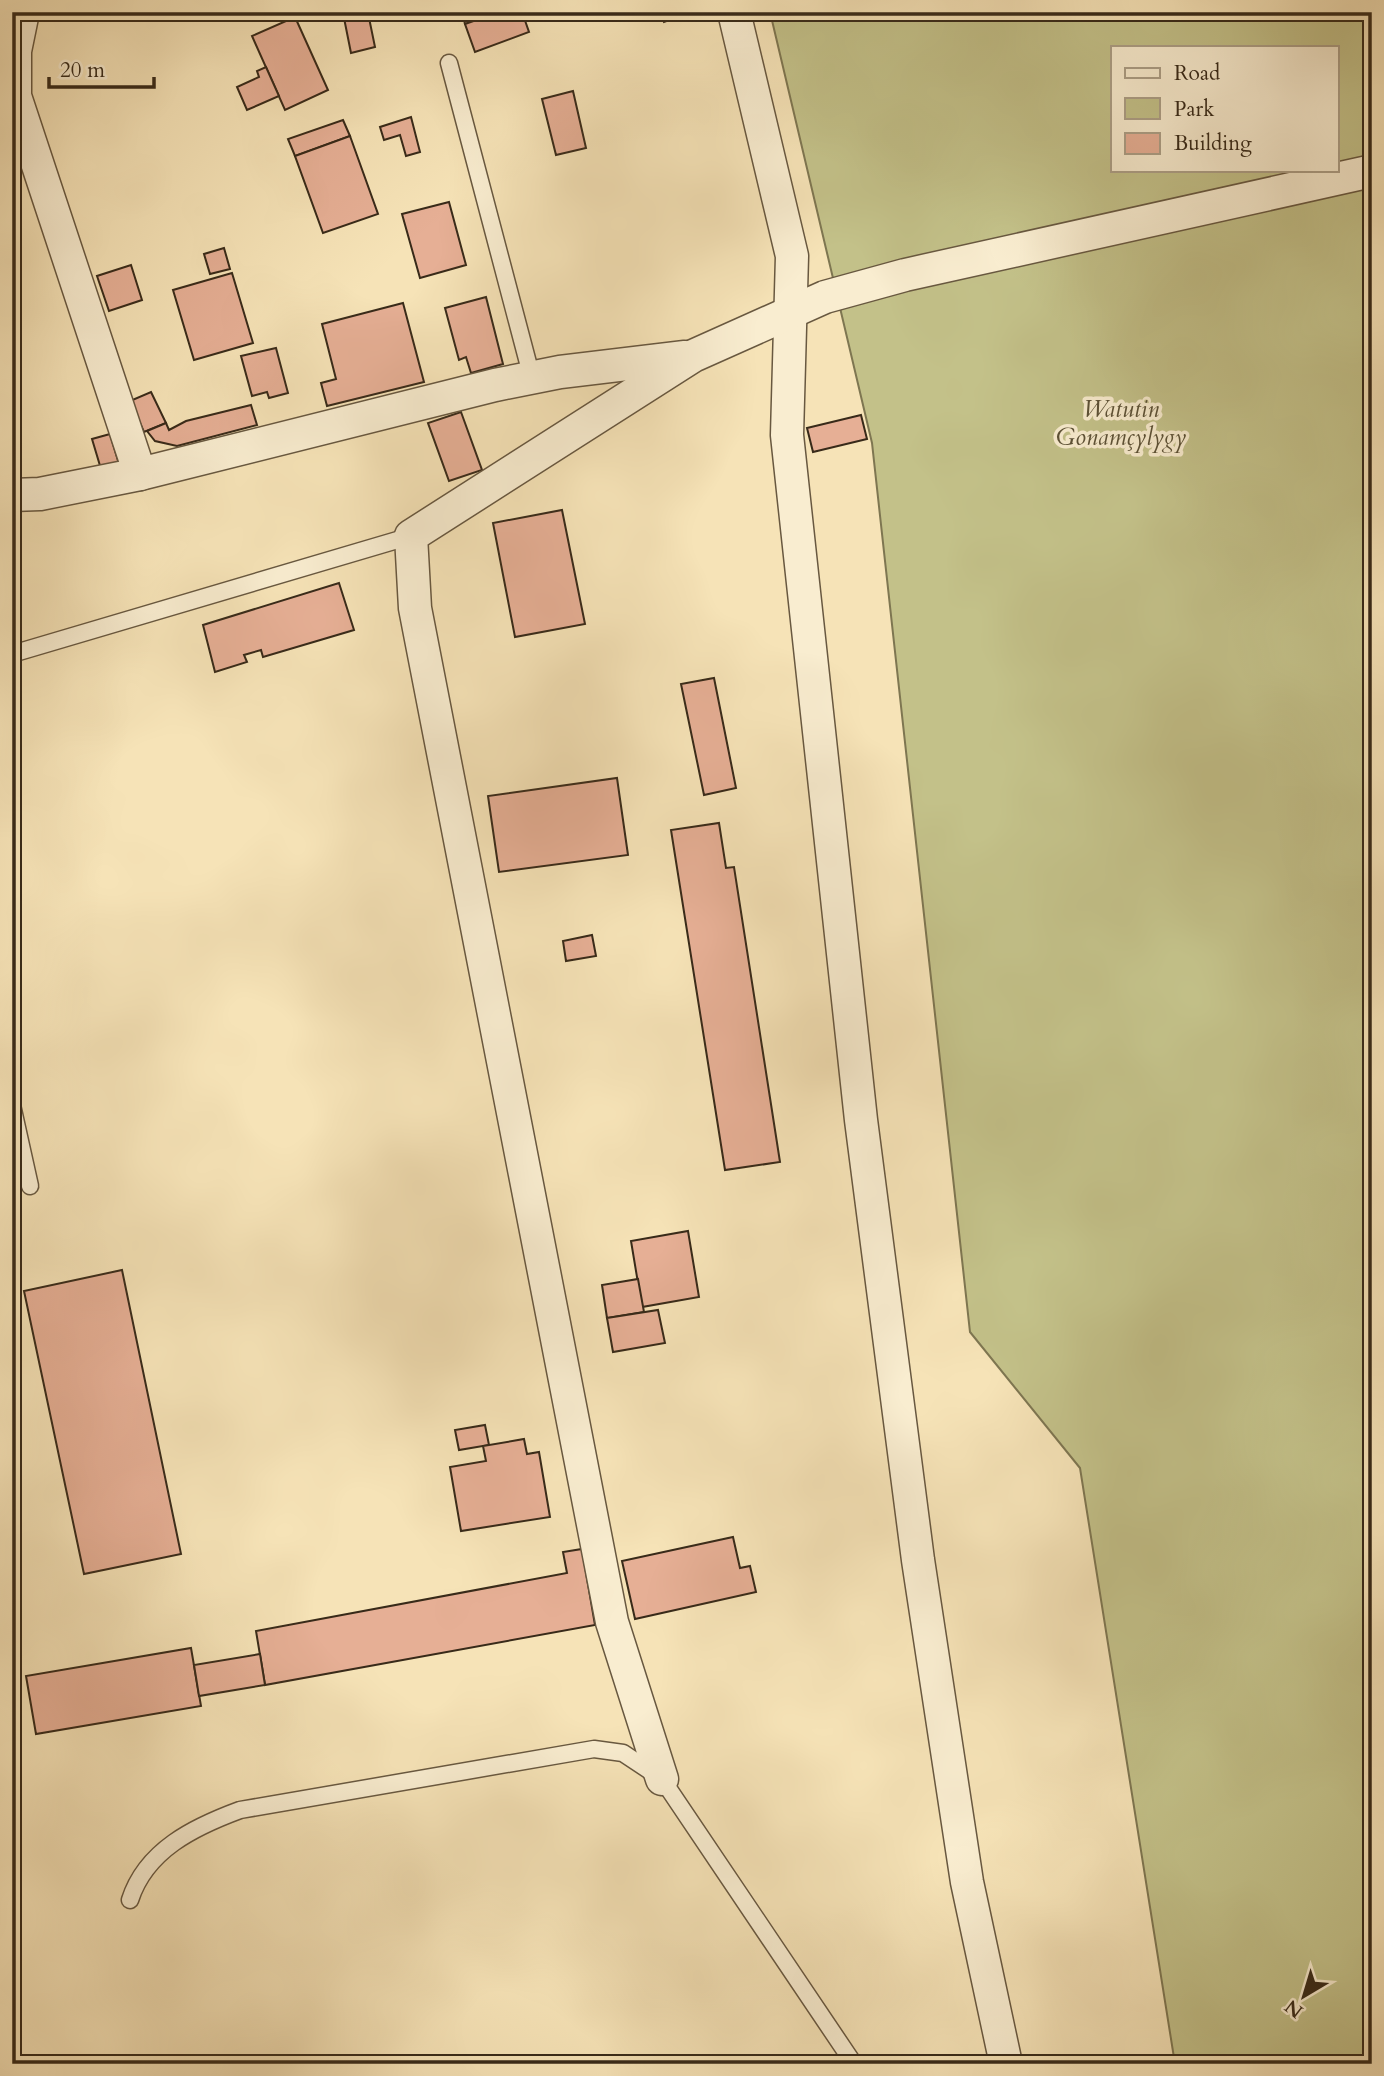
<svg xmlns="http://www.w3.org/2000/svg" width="1384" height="2076" font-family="Cardo,serif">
<rect width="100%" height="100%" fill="#f6e3b7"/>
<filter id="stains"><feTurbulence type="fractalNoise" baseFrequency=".00286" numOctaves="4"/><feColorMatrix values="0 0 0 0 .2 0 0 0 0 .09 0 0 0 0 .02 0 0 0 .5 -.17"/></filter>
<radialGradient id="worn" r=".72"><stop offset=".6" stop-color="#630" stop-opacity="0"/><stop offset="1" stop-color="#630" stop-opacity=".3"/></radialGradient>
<path fill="#c3c189" stroke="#7e7651" stroke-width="2" fill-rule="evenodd" d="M770,12H1372V2064H1175L1080,1468L970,1332L872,443ZM1113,47H1337V170H1113Z"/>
<g fill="#e6af95" stroke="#382a19" stroke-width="2">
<polygon points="462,12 499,12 465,24"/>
<polygon points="499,12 522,12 529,32 475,52 465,24"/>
<polygon points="661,12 679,12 681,16 664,22"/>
<polygon points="368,13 375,47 351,53 344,18"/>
<polygon points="295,17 328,90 285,110 252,36"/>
<polygon points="266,67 279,96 247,110 237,87 259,77 257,71"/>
<polygon points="573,91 586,148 556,155 542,99"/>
<polygon points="411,117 420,152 406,156 400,135 384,140 380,127"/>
<polygon points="343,120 350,136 295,156 288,139"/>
<polygon points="350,136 378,214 323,233 295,156"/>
<polygon points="449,202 466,265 420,278 402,214"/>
<polygon points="224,248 230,269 210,274 204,254"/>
<polygon points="131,265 142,300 109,311 97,276"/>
<polygon points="232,273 253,343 194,360 173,290"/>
<polygon points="486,297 503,364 471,373 466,357 459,360 445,308"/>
<polygon points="403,303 424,382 327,406 321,383 336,379 322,324"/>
<polygon points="276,348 288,393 269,398 267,392 252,396 241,356"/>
<polygon points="151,392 166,423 144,432 130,401"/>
<polygon points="251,405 257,425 177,446 155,441 147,431 166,423 169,430 186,421"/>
<polygon points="461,412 482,470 449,481 428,423"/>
<polygon points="861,415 867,439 813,452 807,428"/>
<polygon points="110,434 119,464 101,469 92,439"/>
<polygon points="562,510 585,624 515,637 493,523"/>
<polygon points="339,583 354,630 263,657 261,650 244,655 247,662 215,672 203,625"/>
<polygon points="714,678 736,788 704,795 681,684"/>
<polygon points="617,778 628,855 499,872 488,796"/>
<polygon points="719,823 726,868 734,867 780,1162 725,1170 671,830"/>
<polygon points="592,935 596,956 566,961 563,941"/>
<polygon points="688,1231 699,1297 642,1307 631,1241"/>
<polygon points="122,1270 181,1554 84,1574 24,1291"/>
<polygon points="638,1279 644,1312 607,1318 602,1285"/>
<polygon points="658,1310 665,1343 613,1352 607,1318"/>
<polygon points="485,1425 489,1445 459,1450 455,1430"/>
<polygon points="524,1439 527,1454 539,1452 550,1517 461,1531 450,1467 486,1461 483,1446"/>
<polygon points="733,1537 740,1568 750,1566 756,1592 635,1619 622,1561"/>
<polygon points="582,1549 595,1625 265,1685 256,1631 567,1573 563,1552"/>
<polygon points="191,1648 201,1706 36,1734 26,1676"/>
<polygon points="260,1654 265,1685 199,1696 194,1665"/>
<polygon points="12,1713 18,1738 12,1739"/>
</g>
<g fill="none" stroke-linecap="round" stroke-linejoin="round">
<defs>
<g id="service">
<polyline points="449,63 532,378"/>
<polyline points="12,654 411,536"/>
<polyline points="12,1105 30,1186"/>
<path d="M130,1900C146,1850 194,1827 240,1810L594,1749L623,1753L662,1779L854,2064"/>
</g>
<g id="minor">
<polyline points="23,12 15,51 15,96 140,474 495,385 560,372 685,357"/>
<polyline points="734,12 792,256 787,435 861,1120 918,1560 967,1882 1006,2064"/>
<polyline points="12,495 40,494 140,474"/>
<polyline points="662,1779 612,1622 415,608 411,536 693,356 825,297 905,275 1372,171"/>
</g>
</defs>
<use href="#service" stroke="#685840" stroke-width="19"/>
<use href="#minor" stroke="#685840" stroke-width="35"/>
<use href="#service" stroke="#f9edd0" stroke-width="16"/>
<use href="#minor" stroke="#f9edd0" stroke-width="32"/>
</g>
<g text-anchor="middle" stroke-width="7" stroke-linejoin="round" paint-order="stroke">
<g font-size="24" font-style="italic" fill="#5b5035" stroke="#f9edd0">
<text x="1121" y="417">Watutin<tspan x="1121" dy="28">Gonamçylygy</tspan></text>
</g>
</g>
<rect width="1384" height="2076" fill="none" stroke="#f6e3b7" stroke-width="42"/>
<rect x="14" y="14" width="1356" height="2048" fill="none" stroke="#382a19" stroke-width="3.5"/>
<rect x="21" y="21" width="1342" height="2034" fill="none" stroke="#382a19" stroke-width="2"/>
<rect x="1111" y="46" width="228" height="126" fill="#f9edd0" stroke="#ac9f87" stroke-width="2"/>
<rect x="1125" y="68" width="35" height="10" fill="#f9edd0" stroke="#ac9f87" stroke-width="2"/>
<text x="1174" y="80" font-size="21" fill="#382a19">Road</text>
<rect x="1125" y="98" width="35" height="21" fill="#c3c189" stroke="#ac9f87" stroke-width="2"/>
<text x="1174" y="116" font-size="21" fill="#382a19">Park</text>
<rect x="1125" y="133" width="35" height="21" fill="#e6af95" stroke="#ac9f87" stroke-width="2"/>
<text x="1174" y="150" font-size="21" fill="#382a19">Building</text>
<g transform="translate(1304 1996) rotate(218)" stroke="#f9edd0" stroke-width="5" paint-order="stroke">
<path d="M0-5L12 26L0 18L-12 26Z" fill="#382a19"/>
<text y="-10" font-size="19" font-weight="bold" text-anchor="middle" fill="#382a19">N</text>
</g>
<path d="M49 77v10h105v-10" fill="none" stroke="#382a19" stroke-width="3.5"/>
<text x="60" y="77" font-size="21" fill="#382a19" stroke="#f9edd0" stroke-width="5" paint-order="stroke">20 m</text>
<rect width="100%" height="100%" filter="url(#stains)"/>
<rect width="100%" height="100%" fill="url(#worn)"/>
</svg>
